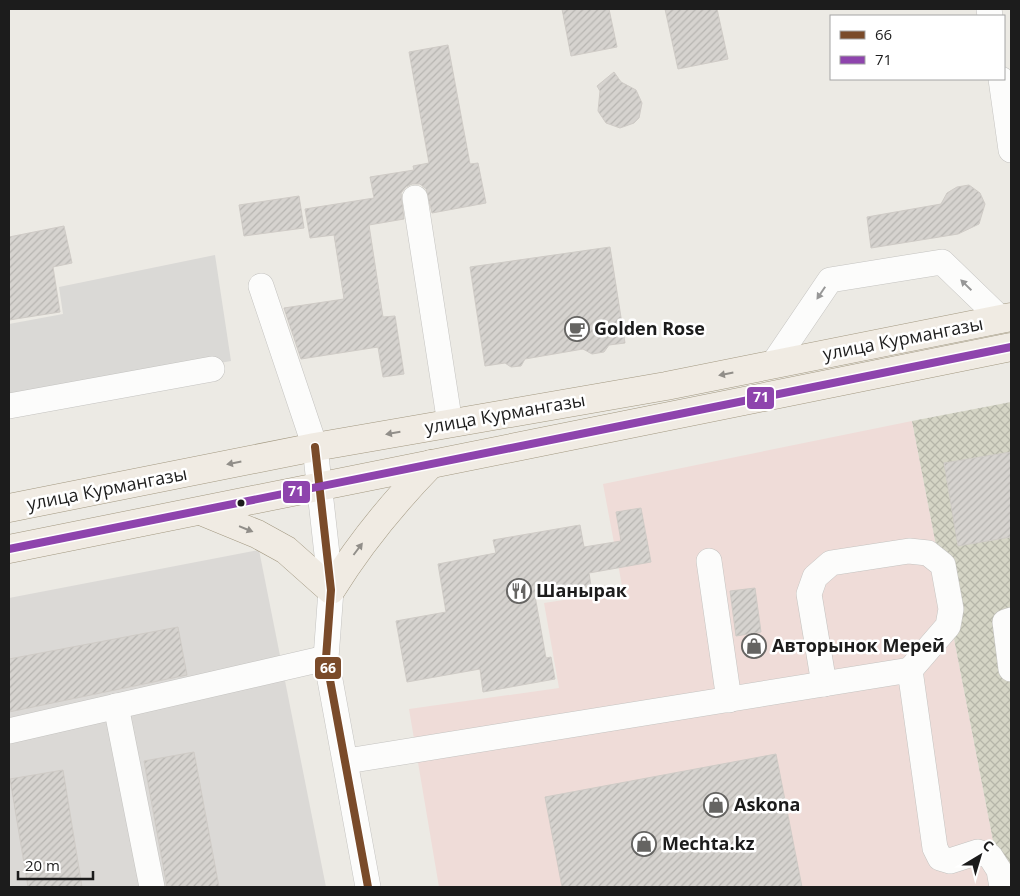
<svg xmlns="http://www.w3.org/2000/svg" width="1020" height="896" font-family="'Open Sans',sans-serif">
<defs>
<pattern id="construction-cross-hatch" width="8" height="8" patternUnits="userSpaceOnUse" patternTransform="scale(1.25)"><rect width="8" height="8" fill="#d5d5c5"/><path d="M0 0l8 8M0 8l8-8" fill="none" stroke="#b6b6a9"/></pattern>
<pattern id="building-hatch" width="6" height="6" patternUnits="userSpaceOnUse" patternTransform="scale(1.25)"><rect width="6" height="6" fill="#d6d3cf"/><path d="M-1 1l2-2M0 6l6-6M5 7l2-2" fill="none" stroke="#b7b5b1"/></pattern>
</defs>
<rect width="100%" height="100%" fill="#eceae4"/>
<polygon fill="#dbd9d6" points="259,550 326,887 9,887 9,598"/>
<polygon fill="#efdcd8" points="912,421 1002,887 439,887 409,709 559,688 544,603 623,591 603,484"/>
<polygon fill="url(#construction-cross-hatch)" points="1011,402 1011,887 1002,887 912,421"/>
<polygon fill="#dad9d6" points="215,255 231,361 9,399 9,324 63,314 59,287"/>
<g fill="url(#building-hatch)" stroke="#cfcbc6">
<polygon points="562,9 609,9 617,47 571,56"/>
<polygon points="665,9 717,9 728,59 678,69"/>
<polygon points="448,45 470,164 478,163 486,203 432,213 426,189 420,184 412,184 406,187 401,193 404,219 369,225 383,317 395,316 404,374 383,377 378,347 301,359 284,308 344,299 334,235 310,238 305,209 374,198 370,177 414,170 413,166 429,163 409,52"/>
<polygon points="614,72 621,82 636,90 642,103 639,118 634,123 620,128 606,123 598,111 600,91 597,86"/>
<polygon points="969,185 980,193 985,204 979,224 958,234 871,248 867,217 941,204 947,193 957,187"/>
<polygon points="299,196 304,228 244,236 239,205"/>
<polygon points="64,226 72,263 53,267 60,312 9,320 9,237"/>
<polygon points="610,247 625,343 609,345 604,352 592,354 583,349 525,359 521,366 511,367 505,363 485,366 470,267"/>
<polygon points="1011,452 1011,537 958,546 944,463"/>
<polygon points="641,508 651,562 589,573 591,586 535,596 546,658 551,657 555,679 483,692 480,669 407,682 396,621 446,612 438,564 496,553 493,540 580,525 584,547 621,541 616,512"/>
<polygon points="755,588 761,632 736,636 730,591"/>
<polygon points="178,627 187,675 9,712 9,659"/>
<polygon points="194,752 219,887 167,887 144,761"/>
<polygon points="776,754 802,887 562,887 545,797"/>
<polygon points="63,770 82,887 28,887 10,779"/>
</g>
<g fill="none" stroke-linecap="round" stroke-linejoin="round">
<defs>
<g id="minor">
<polyline points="989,9 990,16"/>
<polyline points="1001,79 1011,150"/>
<polyline points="415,198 450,424"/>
<polyline points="261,286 315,447 331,590 326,658 368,887"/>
<polyline points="773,364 830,280 942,262 1001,319"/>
<polyline points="9,406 212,369"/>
<polyline points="709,561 729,700"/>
<polyline points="1011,620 1005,622 1011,669"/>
<polyline points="824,684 809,594 815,577 831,563 909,551 928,553 943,565 951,609 948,626 910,670"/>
<polyline points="116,706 152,887"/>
<polyline points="9,731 326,658"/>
<polyline points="347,761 910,670 935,848 940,858 950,861 978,852 990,856 999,870 1002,887"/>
</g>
<g id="major">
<polyline points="9,508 315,447 666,386 1011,317"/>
<path d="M201,511L257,534L286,550L331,590C360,543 393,503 431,464"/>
<path d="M9,549C343,483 677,414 1011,347"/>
</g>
</defs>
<use href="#minor" stroke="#c4c3c0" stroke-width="26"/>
<use href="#major" stroke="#a29881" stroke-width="29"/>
<use href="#minor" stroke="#fcfcfb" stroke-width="25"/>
<use href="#major" stroke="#f0ebe3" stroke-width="28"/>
<defs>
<polyline id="bus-1" points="315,447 331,590 326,658 368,887"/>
<path id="bus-2" d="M9,549C343,483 677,414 1011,347"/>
</defs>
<use href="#bus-1" stroke="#fff" stroke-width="11"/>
<use href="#bus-2" stroke="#fff" stroke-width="11"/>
<use href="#bus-1" stroke="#7a4b2a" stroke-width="8"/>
<use href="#bus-2" stroke="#8e44ad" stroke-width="8"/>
</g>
<defs><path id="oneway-solid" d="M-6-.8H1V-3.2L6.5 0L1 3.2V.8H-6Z" transform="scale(1.25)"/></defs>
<g fill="#979797">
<use href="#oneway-solid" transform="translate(966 285) rotate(-136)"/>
<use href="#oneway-solid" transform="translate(821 293) rotate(124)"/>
</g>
<g fill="#918e89">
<use href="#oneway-solid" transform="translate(726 374) rotate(169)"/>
<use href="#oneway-solid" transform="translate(393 433) rotate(170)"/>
<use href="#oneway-solid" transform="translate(234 463) rotate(169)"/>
<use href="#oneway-solid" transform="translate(246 529) rotate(22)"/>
<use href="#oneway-solid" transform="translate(358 549) rotate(-53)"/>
</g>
<defs>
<symbol id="cafe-ring" viewBox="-11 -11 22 22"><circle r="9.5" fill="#fff" stroke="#656462" stroke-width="1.5"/><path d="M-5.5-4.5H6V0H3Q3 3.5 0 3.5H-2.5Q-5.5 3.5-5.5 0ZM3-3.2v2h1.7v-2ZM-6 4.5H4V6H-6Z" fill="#656462"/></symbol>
<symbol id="restaurant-ring" viewBox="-11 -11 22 22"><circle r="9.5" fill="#fff" stroke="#656462" stroke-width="1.5"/><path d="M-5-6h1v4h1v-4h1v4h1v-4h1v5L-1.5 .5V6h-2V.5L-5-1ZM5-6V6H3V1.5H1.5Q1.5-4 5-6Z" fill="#656462"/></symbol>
<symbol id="shop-ring" viewBox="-11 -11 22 22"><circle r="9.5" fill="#fff" stroke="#656462" stroke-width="1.5"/><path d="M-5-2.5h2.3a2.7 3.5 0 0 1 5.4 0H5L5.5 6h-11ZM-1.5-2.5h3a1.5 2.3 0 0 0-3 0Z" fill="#656462"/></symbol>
</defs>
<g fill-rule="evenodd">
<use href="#cafe-ring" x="563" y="315" width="28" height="28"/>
<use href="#restaurant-ring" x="505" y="577" width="28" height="28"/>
<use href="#shop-ring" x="740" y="632" width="28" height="28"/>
<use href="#shop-ring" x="702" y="791" width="28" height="28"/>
<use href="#shop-ring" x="630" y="830" width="28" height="28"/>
</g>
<circle fill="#1c1c1c" stroke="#fff" stroke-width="2" cx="241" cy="503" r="4.5"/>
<g text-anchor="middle" stroke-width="5" stroke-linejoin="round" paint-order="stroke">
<g font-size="18" font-weight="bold" fill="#1c1c1c" stroke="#fff" text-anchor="start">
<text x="594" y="335">Golden Rose</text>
<text x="536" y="597">Шанырак</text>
<text x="772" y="652">Авторынок Мерей</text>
<text x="734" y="811">Askona</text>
<text x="662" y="850">Mechta.kz</text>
</g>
<g font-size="18" fill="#1c1c1c" stroke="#fff">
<text transform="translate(903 339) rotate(-11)" y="6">улица Курмангазы</text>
<text transform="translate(505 414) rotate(-10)" y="6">улица Курмангазы</text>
<text transform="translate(107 489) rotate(-11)" y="6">улица Курмангазы</text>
</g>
</g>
<g stroke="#fff" stroke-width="2">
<rect x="746" y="386" width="29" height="24" rx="5" fill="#8e44ad"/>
<rect x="282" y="480" width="29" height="24" rx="5" fill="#8e44ad"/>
<rect x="314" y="656" width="28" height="24" rx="5" fill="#7a4b2a"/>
</g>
<g font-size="14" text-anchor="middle" font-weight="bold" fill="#fff">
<text x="761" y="402">71</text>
<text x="296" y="496">71</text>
<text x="328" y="673">66</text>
</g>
<rect width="1020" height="896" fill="none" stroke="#1c1c1c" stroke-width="20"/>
<rect x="830" y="15" width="175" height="65" fill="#ffffff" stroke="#a4a4a4"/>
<rect x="840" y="31" width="25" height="8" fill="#7a4b2a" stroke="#a4a4a4"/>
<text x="875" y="40" font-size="15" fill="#1c1c1c">66</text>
<rect x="840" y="56" width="25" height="8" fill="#8e44ad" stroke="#a4a4a4"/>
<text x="875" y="65" font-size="15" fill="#1c1c1c">71</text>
<g transform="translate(980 856) rotate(38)" stroke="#ffffff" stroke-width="4" paint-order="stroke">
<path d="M0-4L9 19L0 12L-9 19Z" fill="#1c1c1c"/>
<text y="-8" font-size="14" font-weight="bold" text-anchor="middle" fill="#1c1c1c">С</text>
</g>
<path d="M18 871v8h75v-8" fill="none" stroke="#1c1c1c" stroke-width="2.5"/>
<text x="25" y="871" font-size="15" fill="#1c1c1c" stroke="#ffffff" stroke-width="4" paint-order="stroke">20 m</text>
</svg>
